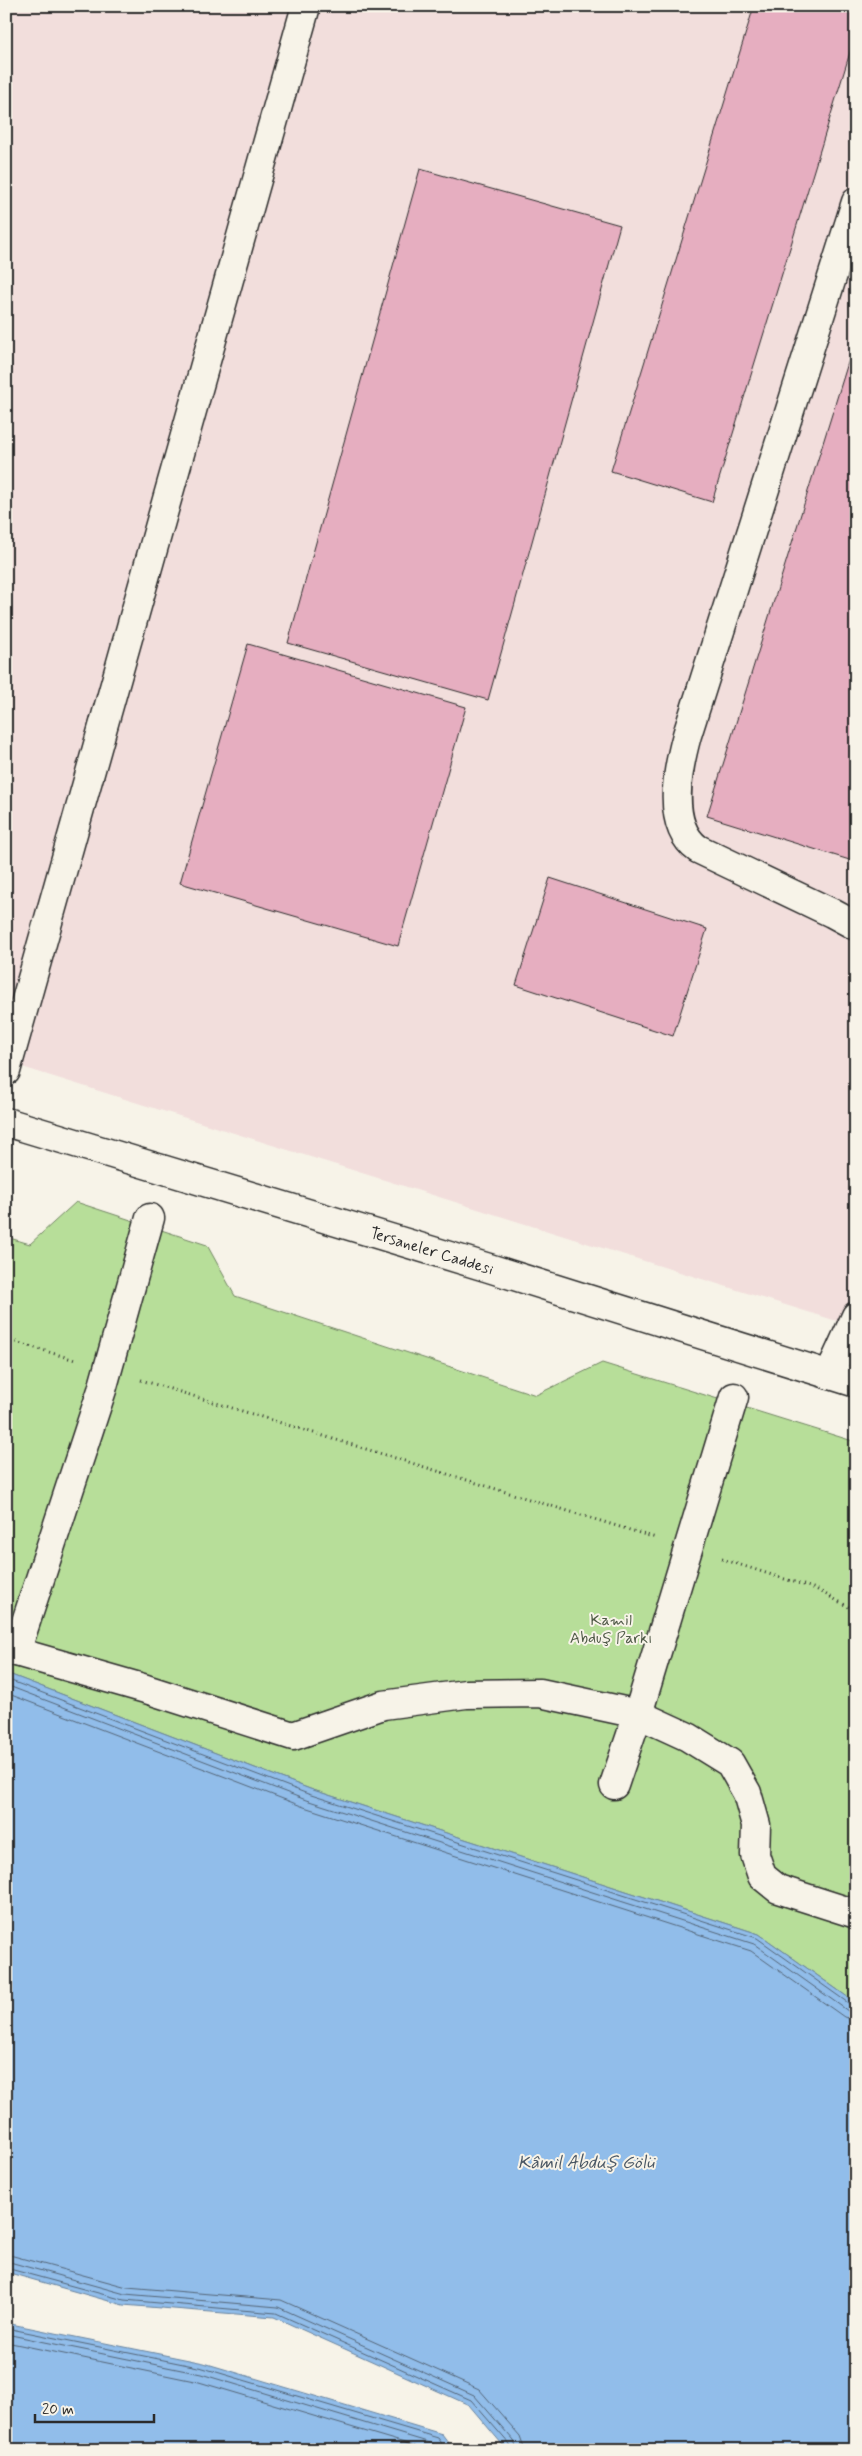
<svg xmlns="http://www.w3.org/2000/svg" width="862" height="2456" font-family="Mynerve,sans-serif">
<rect width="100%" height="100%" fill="#f7f3e8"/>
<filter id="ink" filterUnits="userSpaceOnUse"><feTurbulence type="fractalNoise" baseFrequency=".02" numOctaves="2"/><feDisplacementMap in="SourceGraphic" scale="10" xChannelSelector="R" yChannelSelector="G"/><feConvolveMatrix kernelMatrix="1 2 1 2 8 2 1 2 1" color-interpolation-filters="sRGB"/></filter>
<g filter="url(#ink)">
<polygon fill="#f2dedc" points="6,6 856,6 856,1327 6,1062"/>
<polygon fill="#b7de99" stroke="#718462" points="76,1202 207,1245 235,1296 536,1395 602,1363 856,1442 856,2003 759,1934 310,1789 6,1673 6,1237 30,1244"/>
<g fill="#91bdea" stroke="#68839e">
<polygon points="6,1673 310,1789 759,1934 856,2003 856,2450 507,2450 469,2405 274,2317 123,2305 6,2272"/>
<polygon points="6,2323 204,2363 442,2434 454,2450 6,2450"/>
</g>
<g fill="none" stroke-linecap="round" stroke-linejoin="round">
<g stroke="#546577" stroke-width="1">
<polyline points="6,1679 308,1794 757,1938 851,2005 856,2007"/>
<polyline points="6,1685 306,1800 754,1944 848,2011 856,2013"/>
<polyline points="6,1693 304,1807 751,1951 844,2017 856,2020"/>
<polyline points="6,2254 127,2287 281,2300 479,2389 520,2436 525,2450"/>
<polyline points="6,2261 125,2294 278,2307 474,2395 514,2441 517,2450"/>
<polyline points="6,2268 124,2300 276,2313 471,2400 510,2445 511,2450"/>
<polyline points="6,2328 203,2368 438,2438 447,2450"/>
<polyline points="6,2334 201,2374 434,2444 440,2450"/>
<polyline points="6,2342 199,2382 428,2450"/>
</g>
</g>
<g fill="#e6aec0" stroke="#2b2b2b">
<polygon points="754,6 856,6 856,33 712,502 611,471"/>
<polygon points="420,169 620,225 488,700 288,643"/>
<polygon points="856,337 856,862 707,816"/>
<polygon points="248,644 466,707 398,946 180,883"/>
<polygon points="550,878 707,929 673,1036 516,985"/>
</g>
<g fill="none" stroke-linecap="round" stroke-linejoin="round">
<defs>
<g id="minor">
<path d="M856,202L687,735C678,768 665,825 698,849L832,913L856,926"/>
<polyline points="6,1071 306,6"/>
<polyline points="829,1375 856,1316"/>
<polyline points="6,1649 146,1689 293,1736 383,1705 466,1694 540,1693 638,1714 688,1737 730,1763 747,1793 756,1825 755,1855 762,1876 778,1889 856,1914"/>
<polyline points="16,1652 102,1390 150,1218"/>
<polyline points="614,1785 638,1714 734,1397"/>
</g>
<polyline id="major" points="6,1122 489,1268 856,1383"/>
</defs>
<use href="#minor" stroke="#2b2b2b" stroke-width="31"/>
<use href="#major" stroke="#2b2b2b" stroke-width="31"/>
<g stroke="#2b2b2b" stroke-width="3" stroke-dasharray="1 4" stroke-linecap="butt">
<polyline points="6,1339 75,1360"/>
<polyline points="141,1380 656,1538"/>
<polyline points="722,1559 816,1589 856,1611"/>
</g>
<use href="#minor" stroke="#f7f3e8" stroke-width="28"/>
<use href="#major" stroke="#f7f3e8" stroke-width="28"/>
</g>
</g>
<g text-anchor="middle" stroke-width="4" stroke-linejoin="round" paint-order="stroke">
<g font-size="16" fill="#2b2b2b" stroke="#f7f3e8">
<text transform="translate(432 1250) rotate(17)" y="6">Tersaneler Caddesi</text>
</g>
<g font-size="16" fill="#4e5846" stroke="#f7f3e8">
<text x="611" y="1625">Kamil<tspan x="611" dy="18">Abduş Parkı</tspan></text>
</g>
<g font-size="18" font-style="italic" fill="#4a5764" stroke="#f7f3e8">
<text x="586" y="2168">Kâmil Abduş Gölü</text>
</g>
</g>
<rect width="862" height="2456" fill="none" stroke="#f7f3e8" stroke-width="25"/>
<rect x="12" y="12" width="837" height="2431" fill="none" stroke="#2b2b2b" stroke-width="2" filter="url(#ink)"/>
<path d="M35 2414v8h119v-8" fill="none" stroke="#2b2b2b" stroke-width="2.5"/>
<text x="42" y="2414" font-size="15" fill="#2b2b2b" stroke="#f7f3e8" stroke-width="4" paint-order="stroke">20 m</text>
</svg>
